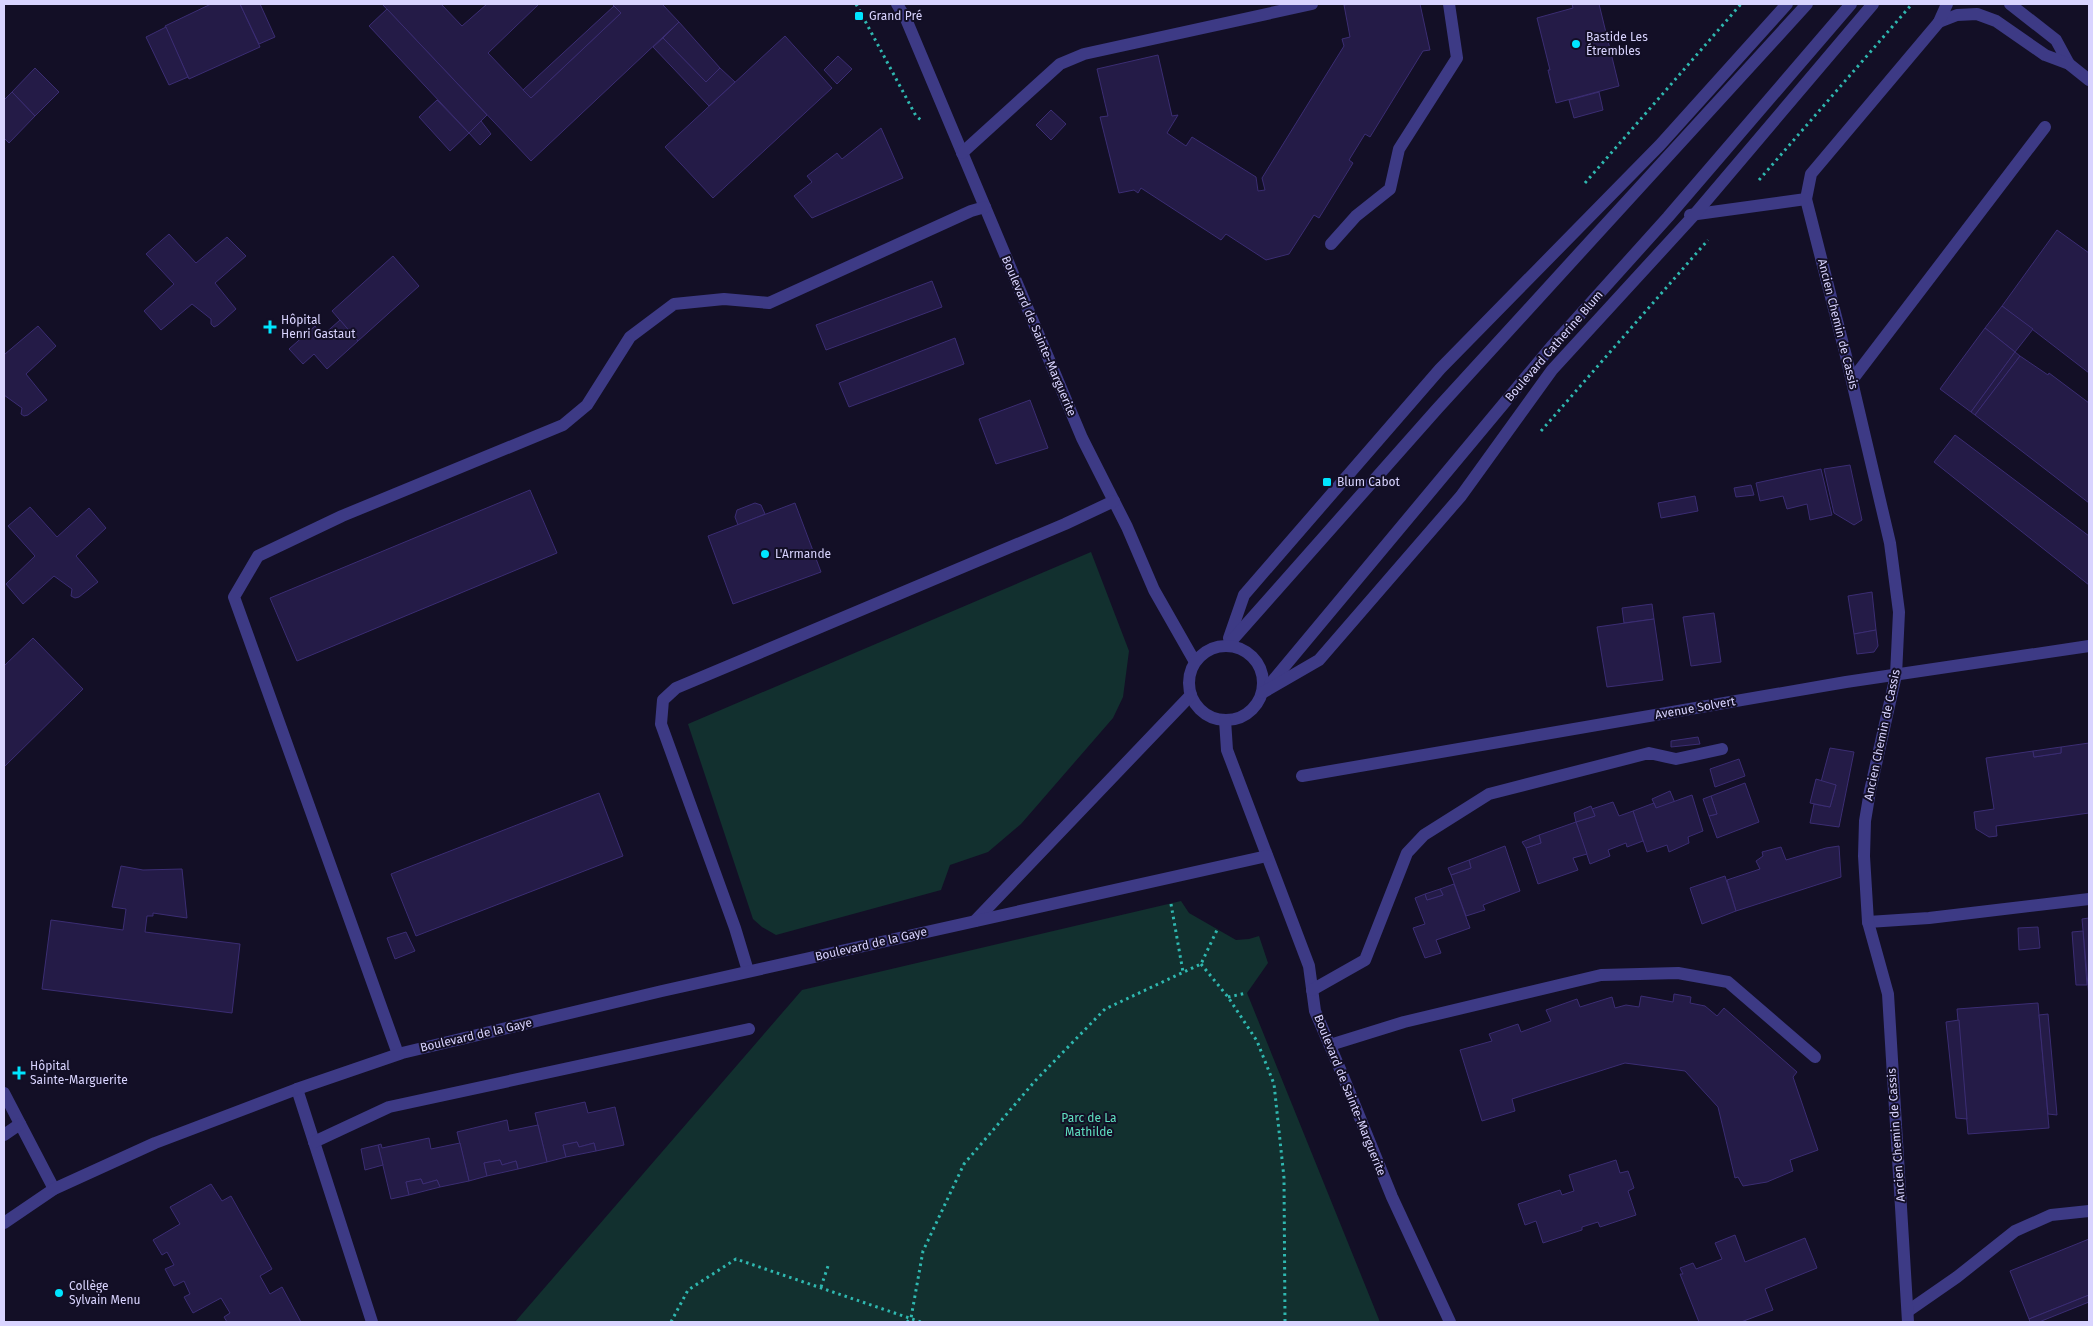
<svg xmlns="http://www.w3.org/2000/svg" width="2093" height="1326" font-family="'Fira Sans',sans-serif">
<rect width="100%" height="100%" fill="#130f26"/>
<g fill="#12302f">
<polygon points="1091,552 1129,651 1123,697 1113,718 1021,824 988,852 950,865 941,890 776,935 762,927 753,919 688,724"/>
<polygon points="1181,901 1189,913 1236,940 1249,939 1259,936 1268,963 1247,993 1380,1322 515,1322 802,990"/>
</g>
<g fill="#241b47" stroke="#3b2d73">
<polygon points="211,4 240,4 260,47 189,79 165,26"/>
<polygon points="240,4 260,4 275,37 259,44"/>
<polygon points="382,4 441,4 462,26 487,4 539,4 488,53 531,98 621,13 612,4 662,4 679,22 531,161"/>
<polygon points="1351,4 1420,4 1430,50 1423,51 1370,137 1365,134 1349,160 1353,163 1319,218 1314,215 1289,254 1266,260 1226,234 1221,240 1141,188 1138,193 1134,190 1119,193 1100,117 1108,116 1097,69 1158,55 1172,116 1178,115 1167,133 1186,146 1192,137 1256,177 1258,191 1265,190 1262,178 1344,46 1342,39 1350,37 1344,5"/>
<polygon points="1572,4 1599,4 1619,86 1556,103 1548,70 1550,70 1537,18 1573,8"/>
<polygon points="614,6 621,13 531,98 523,90"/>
<polygon points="387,9 487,115 469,133 369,26"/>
<polygon points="679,22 720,68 706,82 663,38"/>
<polygon points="166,27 188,77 169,85 146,37"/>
<polygon points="785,36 832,88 713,198 665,147"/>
<polygon points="663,38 706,82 720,68 735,82 709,106 653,47"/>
<polygon points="838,56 852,69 837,84 824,70"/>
<polygon points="35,68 59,92 35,116 12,92"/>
<polygon points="12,92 35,116 9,143 4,138 4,100"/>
<polygon points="1599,92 1603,110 1574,118 1569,100"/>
<polygon points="437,100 469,133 450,151 419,117"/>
<polygon points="1051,110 1066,124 1051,140 1036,125"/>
<polygon points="481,121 491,134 480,145 469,133"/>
<polygon points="881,128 903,178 812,218 794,196 812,182 807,176 837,153 842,159"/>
<polygon points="2057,230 2089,253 2089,373 2002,306"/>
<polygon points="169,234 196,263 227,237 246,256 215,283 236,309 218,325 214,327 211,324 211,319 192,304 161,330 144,311 174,284 146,254"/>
<polygon points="393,256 419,286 358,341 332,311"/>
<polygon points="932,281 942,307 826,350 816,325"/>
<polygon points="2002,306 2033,329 2015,352 1985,328"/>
<polygon points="340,320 358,341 327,369 314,354 303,364 289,349 315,326 322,336"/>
<polygon points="38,326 56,346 26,374 47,400 28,415 24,416 21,414 22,408 4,395 4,352 5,354"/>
<polygon points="1985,328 2015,352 1971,412 1940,389"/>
<polygon points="955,338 964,364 849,407 839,383"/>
<polygon points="2015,352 2020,356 1975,415 1971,412"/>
<polygon points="2020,356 2048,375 2049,373 2089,403 2089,503 1975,415"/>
<polygon points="1030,400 1048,448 996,464 979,419"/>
<polygon points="1955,435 2089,536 2089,585 1934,462"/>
<polygon points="1850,465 1862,520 1854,525 1834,513 1824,469"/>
<polygon points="1821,469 1832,515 1810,520 1807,504 1787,509 1783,496 1760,501 1756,483"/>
<polygon points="1751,485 1754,495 1736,497 1734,488"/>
<polygon points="530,490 557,553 297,661 270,598"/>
<polygon points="1695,496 1698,511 1661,518 1658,503"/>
<polygon points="755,503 761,505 765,514 738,525 735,517 737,510"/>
<polygon points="795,503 821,572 733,604 708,536"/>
<polygon points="30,507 57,537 89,508 106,528 76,556 98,582 79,597 75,598 71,596 72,589 54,576 23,604 6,584 35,556 8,526"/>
<polygon points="1872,592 1876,630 1854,634 1848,596"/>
<polygon points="1652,604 1654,619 1624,623 1622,608"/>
<polygon points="1714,613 1721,662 1691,666 1683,617"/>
<polygon points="1654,619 1663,680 1607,687 1597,627"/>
<polygon points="1876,630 1878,646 1874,652 1857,654 1854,634"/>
<polygon points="33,638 83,689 4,767 4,666"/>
<polygon points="1698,737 1700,744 1671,747 1671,741"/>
<polygon points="2089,743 2089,813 1996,826 1997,836 1989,837 1976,829 1974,812 1994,809 1986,758 2033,751 2034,757 2061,753 2061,747"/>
<polygon points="2061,747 2061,753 2034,757 2033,751"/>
<polygon points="1830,748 1854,752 1839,827 1810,823 1814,804 1830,807 1836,785 1821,782"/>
<polygon points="1739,759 1745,776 1715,787 1710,769"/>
<polygon points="1816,779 1836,785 1830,807 1810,803"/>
<polygon points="1745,783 1759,822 1717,838 1709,816 1717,814 1711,796"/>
<polygon points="1670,791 1675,803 1656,808 1652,799"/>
<polygon points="599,793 623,856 416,936 391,874"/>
<polygon points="1692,795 1703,831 1688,837 1689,843 1669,852 1667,845 1647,852 1633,811 1654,803 1656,808"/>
<polygon points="1711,796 1717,814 1709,816 1703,799"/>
<polygon points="1613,802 1619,816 1633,811 1643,841 1627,847 1626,843 1608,850 1610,856 1590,864 1576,822 1595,816 1592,809"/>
<polygon points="1591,806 1595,816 1576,822 1574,813"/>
<polygon points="1576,822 1587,854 1573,858 1578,870 1538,884 1526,848 1541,843 1539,835"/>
<polygon points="1539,835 1541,843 1526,848 1522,842"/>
<polygon points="1505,846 1520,891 1483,905 1485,910 1466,916 1451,875 1471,868 1469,860"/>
<polygon points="1839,846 1841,877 1736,911 1727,880 1760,869 1756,861 1763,856 1762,852 1781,847 1786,860 1826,848"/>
<polygon points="1469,860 1471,868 1451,875 1448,868"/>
<polygon points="121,866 143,870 182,869 187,918 153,913 153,916 147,916 145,932 240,944 232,1013 42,989 51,920 123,930 126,909 112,907"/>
<polygon points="1725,876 1736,911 1702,924 1690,888"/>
<polygon points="1454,884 1470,928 1436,940 1441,953 1425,958 1413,928 1425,924 1415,898 1425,894 1427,900 1443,895 1440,889"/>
<polygon points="1440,889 1443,895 1427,900 1425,894"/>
<polygon points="2089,918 2089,997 2082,919"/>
<polygon points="2038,927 2040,948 2019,950 2018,928"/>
<polygon points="2083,931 2087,985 2076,985 2072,932"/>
<polygon points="406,932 415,951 395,959 387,938"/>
<polygon points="1674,994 1691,997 1690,1003 1705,1006 1717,1016 1724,1008 1797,1072 1793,1077 1818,1150 1790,1160 1793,1171 1767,1182 1743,1186 1738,1177 1735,1178 1718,1107 1685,1071 1625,1063 1512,1099 1515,1111 1482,1121 1460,1050 1492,1041 1489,1034 1518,1024 1521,1032 1551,1021 1546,1010 1577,999 1580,1007 1612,997 1615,1008 1626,1005 1639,1007 1641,996 1673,1002"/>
<polygon points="2038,1003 2049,1128 1968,1134 1957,1009"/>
<polygon points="2048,1014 2057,1115 2048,1114 2039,1015"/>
<polygon points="1959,1020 1967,1119 1956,1118 1946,1022"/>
<polygon points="585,1102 588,1113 615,1107 624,1145 596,1151 594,1143 579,1147 577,1142 563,1145 566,1157 547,1162 535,1113"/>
<polygon points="507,1120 509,1131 538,1125 547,1162 518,1169 516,1161 502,1165 500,1160 484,1163 487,1176 469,1181 457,1132"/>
<polygon points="429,1138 431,1149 460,1143 469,1181 440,1187 437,1180 423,1184 421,1179 406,1182 409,1195 391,1199 378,1145 381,1144 382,1148"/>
<polygon points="577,1142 579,1147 594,1143 596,1151 566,1157 563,1145"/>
<polygon points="378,1145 383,1165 365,1170 361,1149"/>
<polygon points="500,1160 502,1165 516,1161 518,1169 487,1176 484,1163"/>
<polygon points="1616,1160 1620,1173 1628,1171 1634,1188 1628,1191 1636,1215 1600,1227 1598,1222 1582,1227 1582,1230 1543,1243 1536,1221 1525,1225 1518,1204 1560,1190 1562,1195 1574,1191 1569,1175"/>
<polygon points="421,1179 423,1184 437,1180 440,1187 409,1195 406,1182"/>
<polygon points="211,1184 222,1201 231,1196 272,1269 260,1276 270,1294 282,1287 301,1322 227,1322 224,1317 230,1313 221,1298 193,1313 184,1297 190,1294 184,1281 174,1286 165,1269 174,1265 167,1252 162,1255 153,1240 180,1224 170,1207"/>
<polygon points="1735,1235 1745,1262 1805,1238 1817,1268 1765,1289 1773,1310 1741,1322 1699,1322 1680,1274 1683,1274 1680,1268 1693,1263 1696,1269 1722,1259 1715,1243"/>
<polygon points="2089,1239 2089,1295 2029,1319 2010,1271"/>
<polygon points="2089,1295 2089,1302 2039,1322 2030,1322 2029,1319"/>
</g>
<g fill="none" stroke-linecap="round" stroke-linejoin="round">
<g stroke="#2fb8b0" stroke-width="3" stroke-dasharray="2.5 4" stroke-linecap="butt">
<polyline points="856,4 916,116 921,120"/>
<polyline points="1759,180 1912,4"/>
<polyline points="1585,183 1741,4"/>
<polyline points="1541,431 1708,240"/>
<polyline points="1171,904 1183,972"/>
<polyline points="1201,964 1228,997 1257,1041 1274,1084 1284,1178 1285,1322"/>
<polyline points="1228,997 1247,993"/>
<polyline points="821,1287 828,1266"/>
<polyline points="671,1322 688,1290 736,1259 921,1322"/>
<polyline points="907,1322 911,1318 923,1251 964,1164 1035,1081 1105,1009 1201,964 1217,930"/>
</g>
<g stroke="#3d3a85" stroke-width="12">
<polyline points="897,4 906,19 1082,438 1127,527 1154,590 1195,662"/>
<polyline points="2010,4 2056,40 2069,64"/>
<polyline points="1939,22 1957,15 1977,14 1996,21 2045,55 2069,64 2089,80"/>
<polyline points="962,153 1060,64 1084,54 1312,4"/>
<polyline points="1690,215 1806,199"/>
<polyline points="1331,244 1356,216 1390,189 1399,149 1457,58 1449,4"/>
<polyline points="1852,380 2045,127"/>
<polyline points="1229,638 1244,595 1440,369 1660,145 1787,4"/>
<polyline points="1227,646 1437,409 1807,4"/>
<circle cx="1226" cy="683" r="37"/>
<polyline points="1270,684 1551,347 1668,217 1851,4"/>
<polyline points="1262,693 1319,660 1461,496 1552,370 1695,214 1873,4"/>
<polyline points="1225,720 1227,750 1309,966 1315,1011 1343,1076 1392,1197 1450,1322"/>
<polyline points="1302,776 1846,682 2089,646"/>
<polyline points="975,921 1191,695"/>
<polyline points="1868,922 1929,918 2089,899"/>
<polyline points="748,971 735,928 661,724 663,700 676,688 1065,524 1114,501"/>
<polyline points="1312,990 1365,960 1407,853 1424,835 1489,794 1649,753 1676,759 1722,749"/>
<polyline points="1330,1045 1404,1022 1601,975 1678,973 1728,982 1815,1057"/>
<polyline points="398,1054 234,597 258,556 342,516 563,425 587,405 630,337 674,304 724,299 769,303 971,211 985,207"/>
<polyline points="297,1089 372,1322"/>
<polyline points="4,1093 54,1189"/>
<polyline points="4,1135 20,1124"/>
<polyline points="314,1142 389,1107 749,1029"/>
<polyline points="4,1223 54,1189 155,1143 297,1089 402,1053 662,991 1267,856"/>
<polyline points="1908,1311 1957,1277 2015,1231 2051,1215 2089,1211"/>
<polyline points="1908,1322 1888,994 1868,922 1864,856 1865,821 1870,791 1896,675 1899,612 1890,543 1846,356 1806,199 1811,174 1939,22 1947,4"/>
</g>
</g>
<g fill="#00e5ff" stroke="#130f26" stroke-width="2">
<rect x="854" y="11" width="10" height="10" rx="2.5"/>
<circle cx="1576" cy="44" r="5"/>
<path d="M267.5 319.5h5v5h5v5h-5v5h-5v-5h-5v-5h5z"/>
<rect x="1322" y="477" width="10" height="10" rx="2.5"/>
<circle cx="765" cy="554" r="5"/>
<path d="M16.5 1065.5h5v5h5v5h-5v5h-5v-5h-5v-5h5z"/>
<circle cx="59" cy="1293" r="5"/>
</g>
<g text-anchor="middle" stroke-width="4" stroke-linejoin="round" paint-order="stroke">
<g font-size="12" fill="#d9d4ff" stroke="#130f26" text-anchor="start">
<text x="869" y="20">Grand Pré</text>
<text x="1586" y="41">Bastide Les<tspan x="1586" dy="14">Étrembles</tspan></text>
<text x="281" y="324">Hôpital<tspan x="281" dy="14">Henri Gastaut</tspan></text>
<text x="1337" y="486">Blum Cabot</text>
<text x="775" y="558">L'Armande</text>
<text x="30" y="1070">Hôpital<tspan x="30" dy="14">Sainte-Marguerite</tspan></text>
<text x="69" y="1290">Collège<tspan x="69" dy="14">Sylvain Menu</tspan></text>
</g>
<g font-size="12" fill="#d9d4ff" stroke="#130f26">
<text transform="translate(1838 324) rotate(76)" y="4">Ancien Chemin de Cassis</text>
<text transform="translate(1039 336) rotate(67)" y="4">Boulevard de Sainte-Marguerite</text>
<text transform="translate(1554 346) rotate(-49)" y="4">Boulevard Catherine Blum</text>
<text transform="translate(1695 708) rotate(-10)" y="4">Avenue Solvert</text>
<text transform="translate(1882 735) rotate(-78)" y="4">Ancien Chemin de Cassis</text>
<text transform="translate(871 944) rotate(-13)" y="4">Boulevard de la Gaye</text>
<text transform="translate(476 1035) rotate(-13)" y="4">Boulevard de la Gaye</text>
<text transform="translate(1350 1095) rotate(68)" y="4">Boulevard de Sainte-Marguerite</text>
<text transform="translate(1896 1135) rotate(-94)" y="4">Ancien Chemin de Cassis</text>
</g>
<g font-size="12" fill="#5fe0c0" stroke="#130f26">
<text x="1089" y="1122">Parc de La<tspan x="1089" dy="14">Mathilde</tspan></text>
</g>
</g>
<rect width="2093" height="1326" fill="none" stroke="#d9d4ff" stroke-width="10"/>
</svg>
